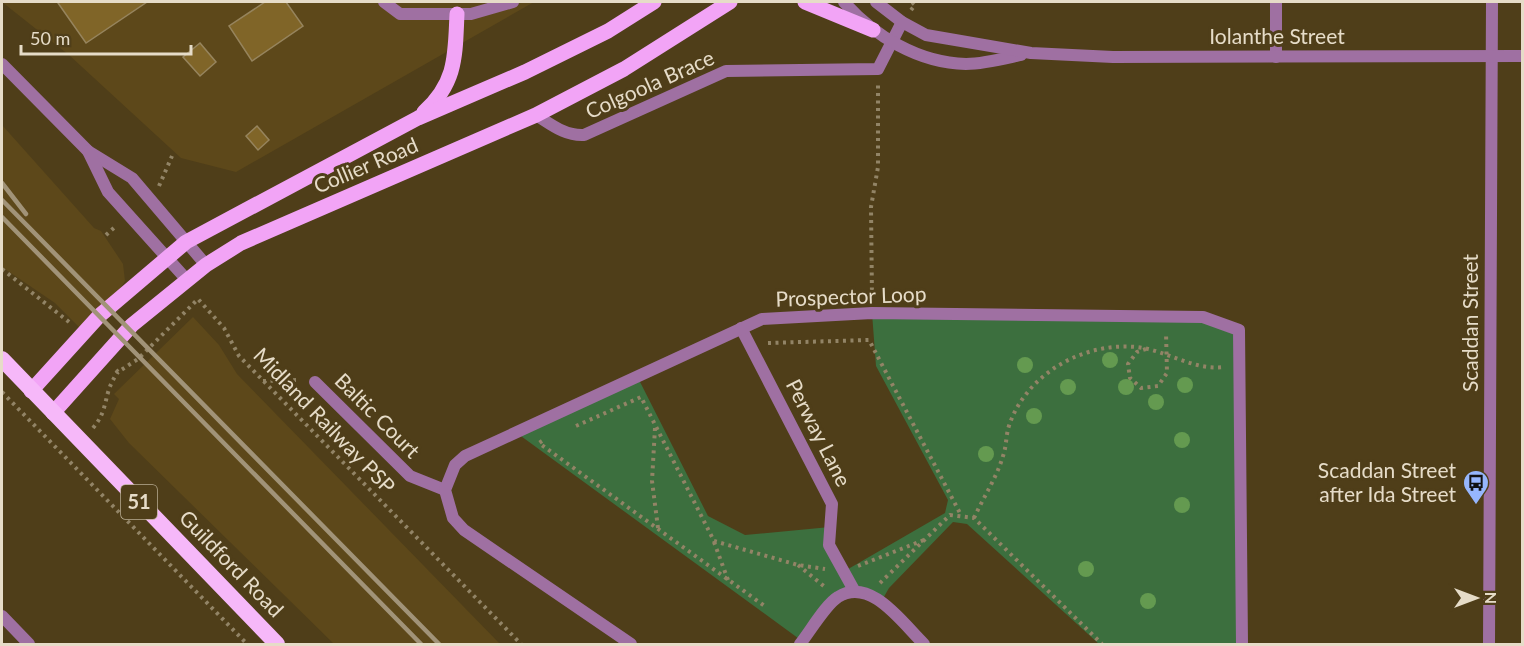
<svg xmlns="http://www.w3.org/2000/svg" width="1524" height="646" font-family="Lato,sans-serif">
<rect width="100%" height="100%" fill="#4f3e19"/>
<g fill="#5d481a">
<polygon points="2,2 534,2 236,172 181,158 69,55"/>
<polygon points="2,125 94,228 101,231 123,264 125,281 120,289 80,328 55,303 2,267"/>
<polygon points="193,317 219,345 237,374 500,644 334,644 129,443 110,419 119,399 114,394"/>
</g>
<polygon fill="#3c6f3e" points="872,313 1203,317 1239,330 1242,644 1099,644 967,524 953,522 889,588 881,602 855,592 837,597 802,641 514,431 637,376 708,516 745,535 830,527 830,545 843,572 945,513 948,500 876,366"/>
<g fill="#806528" stroke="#96845d" stroke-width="1.5">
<polygon points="60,2 147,2 86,43 58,3"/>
<polygon points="265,2 286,2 303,26 252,61 229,26"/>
<polygon points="200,43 216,62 200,76 183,57"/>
<polygon points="257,126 269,140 258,150 246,136"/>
</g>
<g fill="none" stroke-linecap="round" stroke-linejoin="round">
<g stroke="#928466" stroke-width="4" stroke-dasharray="3 4.5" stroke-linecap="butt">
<polyline points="911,10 915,5 912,2"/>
<polyline points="159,186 172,156"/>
<polyline points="106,235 116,226"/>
<polyline points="2,269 69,322"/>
<polyline points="872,298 871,207 878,167 878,85"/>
<polyline points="768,343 869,340 961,515"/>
<polyline points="1146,349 1137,352 1128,364 1130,378 1141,388 1158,386 1167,373 1166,332"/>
<polyline points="116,370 118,372 138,359 198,299 224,328 239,356 521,644"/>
<polyline points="263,381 299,380"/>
<polyline points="2,392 247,644"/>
<polyline points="576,426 641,397 714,541 798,565 825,569"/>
<path d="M93,428C110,408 102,394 118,372"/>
<polyline points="655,428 652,481 658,528"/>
<polyline points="542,441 539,443 766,607"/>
<path d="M974,518C983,498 997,477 1003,456C1006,448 1006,438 1008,429C1024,375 1082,342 1136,347C1167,350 1193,371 1224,367"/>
<polyline points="714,542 728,580"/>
<polyline points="798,565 825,587"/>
<polyline points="858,566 924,540"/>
<polyline points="880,583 950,515 974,518 1102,644"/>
</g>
<polyline stroke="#9f70a2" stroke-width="12" points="2,616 29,644"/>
<g stroke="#9f70a2" stroke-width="12">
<polyline points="384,2 400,14 471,14 513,2"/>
<polyline points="1276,2 1276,57"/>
<path d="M536,115C552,125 565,136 584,135L726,71L878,69L902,22"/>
<polyline points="741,328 832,504 829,545 855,592"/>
<polyline points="315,382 410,476 445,490"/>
<polyline points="631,644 464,530 453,518 445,490 455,465 465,456 762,319 872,313 1203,317 1239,330 1242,644"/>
<path d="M800,644C809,633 826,604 838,597C871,576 903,624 924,644"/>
<polyline points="1489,644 1492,2"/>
</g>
<g stroke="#9f70a2" stroke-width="12">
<path d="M844,2C874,36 919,63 966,64C984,64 1003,59 1021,55"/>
<polyline points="876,2 902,22 926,35 1031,53 1113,57 1522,56"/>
<polyline points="2,64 88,151 132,178 206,265"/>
<polyline points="88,151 108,192 187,280"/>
</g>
<g stroke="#f2a4f6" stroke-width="15">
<polyline points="805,2 873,30"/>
<path d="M424,112C457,82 455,55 457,14"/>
<polyline points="31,391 99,316 186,242 418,118 525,72 608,31 654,2"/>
<polyline points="53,413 132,325 206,265 241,243 536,115 624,69 730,2"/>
</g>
<polyline stroke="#f6b8f9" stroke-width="16" points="2,359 277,644"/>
<g stroke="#a19378" stroke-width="4.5">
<polyline points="2,183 26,214"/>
<polyline points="2,200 439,644"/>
<polyline points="2,217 421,644"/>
</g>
</g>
<g fill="#649a50">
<circle cx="1110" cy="360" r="8"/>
<circle cx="1025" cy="365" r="8"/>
<circle cx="1185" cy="385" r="8"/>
<circle cx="1068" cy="387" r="8"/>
<circle cx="1126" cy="387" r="8"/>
<circle cx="1156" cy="402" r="8"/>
<circle cx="1034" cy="416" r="8"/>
<circle cx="1182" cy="440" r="8"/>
<circle cx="986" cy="454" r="8"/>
<circle cx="1182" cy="505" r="8"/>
<circle cx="1086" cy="569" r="8"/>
<circle cx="1148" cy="601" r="8"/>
</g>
<defs>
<symbol id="bus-pin" viewBox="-11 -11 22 30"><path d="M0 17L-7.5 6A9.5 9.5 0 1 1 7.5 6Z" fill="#96b6fd" stroke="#4f3e19"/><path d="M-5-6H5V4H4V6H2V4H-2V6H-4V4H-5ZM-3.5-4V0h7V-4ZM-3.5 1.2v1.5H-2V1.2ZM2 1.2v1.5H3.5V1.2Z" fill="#111"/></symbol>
</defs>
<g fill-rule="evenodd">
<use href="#bus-pin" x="1461" y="468" width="30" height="40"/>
</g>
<g text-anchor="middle" stroke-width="6" stroke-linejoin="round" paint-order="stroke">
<rect fill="#4f3e19" stroke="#b9ad94" stroke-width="1.5" x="121" y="485" width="36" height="34" rx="4.5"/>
<g font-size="20" font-weight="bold" fill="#e6dcc8">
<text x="139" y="509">51</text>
</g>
<g font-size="21" fill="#e6dcc8" stroke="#4f3e19">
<text x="1277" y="44">Iolanthe Street</text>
<text transform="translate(650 85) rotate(-24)" y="7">Colgoola Brace</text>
<text transform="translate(366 166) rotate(-23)" y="7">Collier Road</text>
<text transform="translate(851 297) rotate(-2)" y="7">Prospector Loop</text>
<text transform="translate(1471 323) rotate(-90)" y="7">Scaddan Street</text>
<text transform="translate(377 416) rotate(45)" y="7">Baltic Court</text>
<text transform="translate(324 421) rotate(46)" y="7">Midland Railway PSP</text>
<text transform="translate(818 433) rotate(63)" y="7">Perway Lane</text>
<text transform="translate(231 564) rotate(46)" y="7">Guildford Road</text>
</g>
<g font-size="21" fill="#e6dcc8" stroke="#4f3e19" text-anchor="end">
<text x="1456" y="478">Scaddan Street<tspan x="1456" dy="24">after Ida Street</tspan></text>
</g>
</g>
<rect width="1524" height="646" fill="none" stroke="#e6dcc8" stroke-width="6"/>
<g transform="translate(1476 598) rotate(90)" stroke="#4f3e19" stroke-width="4.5" paint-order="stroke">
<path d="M0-4.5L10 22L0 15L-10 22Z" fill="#e6dcc8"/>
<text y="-9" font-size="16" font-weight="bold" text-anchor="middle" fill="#e6dcc8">N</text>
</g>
<path d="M21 45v9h170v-9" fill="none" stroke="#e6dcc8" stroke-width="3"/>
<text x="30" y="45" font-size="18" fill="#e6dcc8" stroke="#4f3e19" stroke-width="4.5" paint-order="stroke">50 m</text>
</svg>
